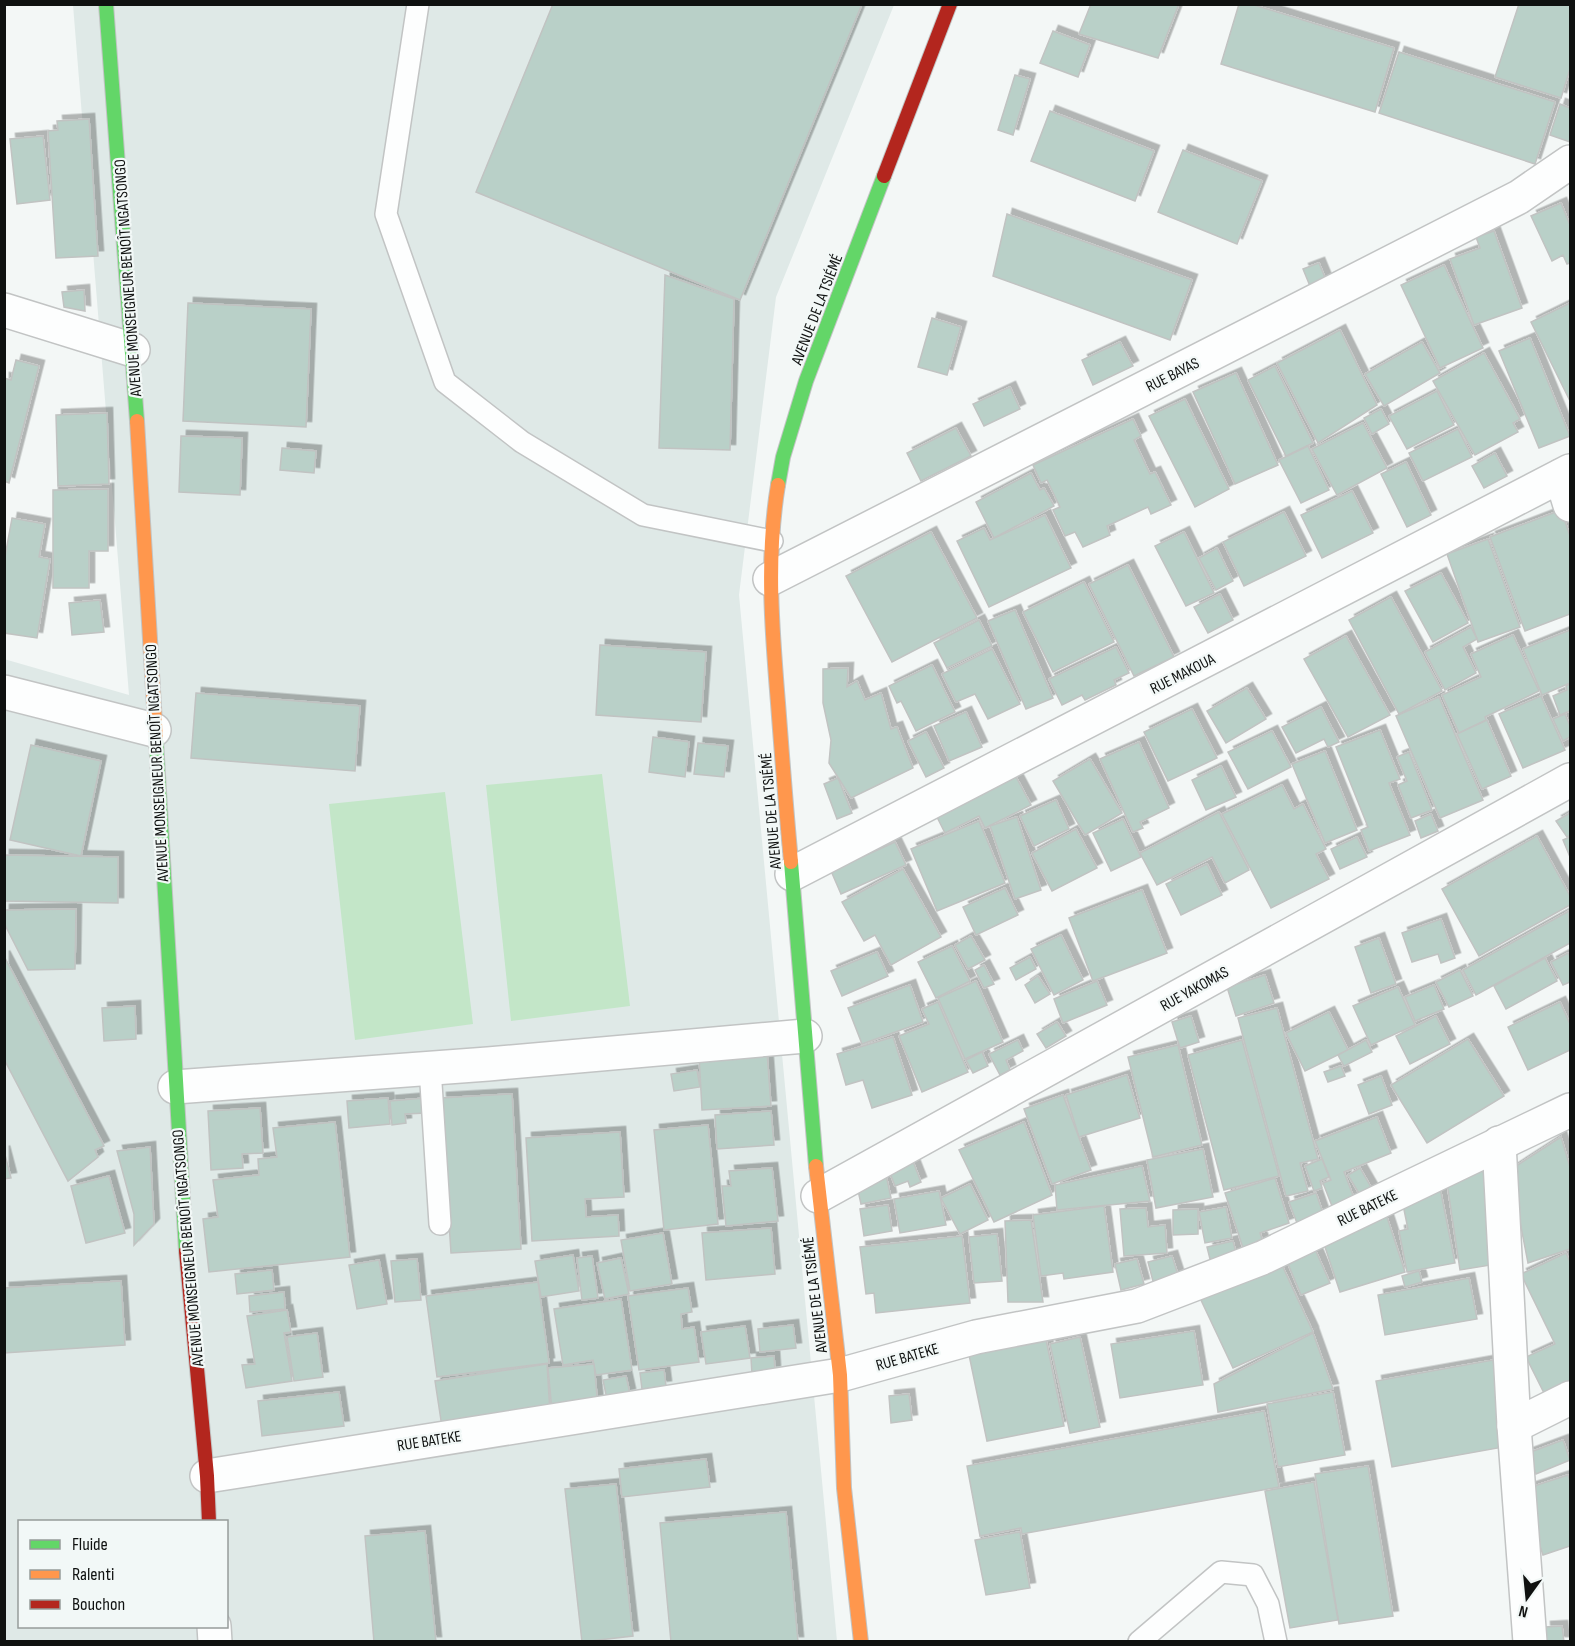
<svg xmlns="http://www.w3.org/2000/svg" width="1575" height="1646" font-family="'Sofia Sans Condensed',sans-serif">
<defs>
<filter id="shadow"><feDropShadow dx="5.5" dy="-5.5" stdDeviation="0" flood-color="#0004"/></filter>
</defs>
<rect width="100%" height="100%" fill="#f3f7f6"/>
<path fill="#dfe9e7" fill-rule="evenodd" d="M73,5H894L776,297L739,595L837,1641H5L4,659L129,695ZM20,1522H226V1626H20Z"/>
<g fill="#c3e6c8">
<polygon points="602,774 630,1006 511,1021 486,785"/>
<polygon points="445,792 473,1024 355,1040 329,804"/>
</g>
<g fill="#b9d0c8" stroke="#c1c3c2" stroke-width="1.5" filter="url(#shadow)">
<polygon points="553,4 862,4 740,300 476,192"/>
<polygon points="1091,4 1179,4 1158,58 1079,34"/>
<polygon points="1239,4 1251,4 1394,48 1375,112 1221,64"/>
<polygon points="1519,4 1570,4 1570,69 1561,98 1495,77"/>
<polygon points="1053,31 1090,45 1078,77 1040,63"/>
<polygon points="1399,52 1555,102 1535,164 1379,113"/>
<polygon points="1015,75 1030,79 1013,135 998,130"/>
<polygon points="1560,104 1570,108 1570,142 1550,135"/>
<polygon points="1050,111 1154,151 1135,201 1031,161"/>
<polygon points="89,119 98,256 56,258 48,131 58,130 57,121"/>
<polygon points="43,136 50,200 17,204 10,139"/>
<polygon points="1183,150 1262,181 1237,244 1158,212"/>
<polygon points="1561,203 1570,225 1570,263 1567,264 1563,255 1552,261 1531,216"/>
<polygon points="1007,214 1192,280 1170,340 993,276"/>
<polygon points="1494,231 1522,308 1474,325 1450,259 1480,248 1476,237"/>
<polygon points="1319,263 1326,280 1310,286 1303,269"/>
<polygon points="1444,265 1483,348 1440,368 1401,285"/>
<polygon points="665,275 734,299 730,450 659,448"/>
<polygon points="84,290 85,311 64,307 62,292"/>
<polygon points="188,303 311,309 306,427 183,421"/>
<polygon points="1570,303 1570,401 1531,322"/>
<polygon points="932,318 961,327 947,375 918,367"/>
<polygon points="1340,330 1377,405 1318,443 1277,363"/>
<polygon points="1530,338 1570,436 1539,448 1499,351"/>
<polygon points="1120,342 1133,366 1093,385 1082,360"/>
<polygon points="1422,342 1440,373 1384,406 1365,374"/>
<polygon points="1484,353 1520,419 1513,423 1518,432 1475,455 1433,381"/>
<polygon points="16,360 39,366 9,483 4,481 4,378 11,380"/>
<polygon points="1275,366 1313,443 1286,456 1248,380"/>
<polygon points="1236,373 1278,465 1235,484 1193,392"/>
<polygon points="1010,387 1020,409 984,426 973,404"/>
<polygon points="1437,391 1454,425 1407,449 1389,416"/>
<polygon points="1185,399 1229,489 1195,507 1149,416"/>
<polygon points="1381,409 1389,424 1372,434 1364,418"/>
<polygon points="107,413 109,484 58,486 56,415"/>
<polygon points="1133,419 1141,436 1134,440 1150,474 1155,472 1171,505 1151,514 1148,507 1107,526 1110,535 1083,547 1075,532 1065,536 1053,510 1060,507 1047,480 1041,483 1033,465"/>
<polygon points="1363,423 1387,468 1337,495 1312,449"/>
<polygon points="956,428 971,456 921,481 907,453"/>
<polygon points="1458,429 1472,457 1423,481 1409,453"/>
<polygon points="181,436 242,438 240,495 179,492"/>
<polygon points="1308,446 1329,490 1301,503 1279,460"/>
<polygon points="282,448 316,451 314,473 280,470"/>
<polygon points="1495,453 1507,476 1484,488 1472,466"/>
<polygon points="1406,462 1431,515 1407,527 1381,474"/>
<polygon points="1031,473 1040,490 1044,488 1054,506 994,538 976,502"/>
<polygon points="108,489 108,551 89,551 89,588 53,588 53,490"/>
<polygon points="1352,491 1373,533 1322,558 1301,515"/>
<polygon points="1561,510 1570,536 1570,614 1525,631 1490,537"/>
<polygon points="1284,512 1306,556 1244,586 1223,542"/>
<polygon points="1045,515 1071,568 989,607 957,541 984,528 990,540"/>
<polygon points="12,518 45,524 39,557 50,559 37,638 4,633 4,562"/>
<polygon points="931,532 977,618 892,662 846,576"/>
<polygon points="1184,532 1214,593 1186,606 1155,546"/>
<polygon points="1488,539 1520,627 1478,642 1447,554"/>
<polygon points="1217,548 1233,581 1216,590 1199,558"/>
<polygon points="1128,565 1174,657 1134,676 1089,584"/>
<polygon points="1441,573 1468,623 1433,642 1405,591"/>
<polygon points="1084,582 1114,642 1053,672 1023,612"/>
<polygon points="1220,594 1233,620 1208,633 1194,607"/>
<polygon points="1391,597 1442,691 1399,714 1349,620"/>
<polygon points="100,600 104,632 72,635 69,603"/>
<polygon points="1015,610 1053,698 1026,709 988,621"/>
<polygon points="979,620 992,646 947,668 934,643"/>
<polygon points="1471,627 1477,639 1463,647 1476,673 1445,690 1425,652"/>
<polygon points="1570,630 1570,683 1542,695 1523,649"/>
<polygon points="1513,635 1539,691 1485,717 1486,720 1459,733 1442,695 1481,677 1471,654"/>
<polygon points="1346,636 1390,715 1348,737 1304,659"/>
<polygon points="600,645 706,652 701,722 596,715"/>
<polygon points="1116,647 1129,673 1114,680 1116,685 1085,700 1082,695 1062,705 1049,679"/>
<polygon points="992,649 1020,704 988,719 975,694 956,702 942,674"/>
<polygon points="932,665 955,712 916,731 901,701 897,703 889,686"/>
<polygon points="848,668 847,687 857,681 865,700 881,693 891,729 897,727 913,768 851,798 829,763 831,740 823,703 823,669"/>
<polygon points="1570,684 1570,711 1560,715 1553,696 1567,690 1566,686"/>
<polygon points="1247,688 1266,719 1226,743 1207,711"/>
<polygon points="196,693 360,706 355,771 191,758"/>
<polygon points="1541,696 1565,750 1523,768 1499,714"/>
<polygon points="1439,697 1483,800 1440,818 1396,716"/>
<polygon points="1321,707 1339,742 1328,747 1324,739 1296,753 1282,727"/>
<polygon points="1192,709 1217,758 1168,781 1144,732"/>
<polygon points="966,712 982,747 949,761 934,726"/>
<polygon points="1565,714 1570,726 1570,737 1563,741 1553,719"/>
<polygon points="1487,720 1511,776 1482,789 1457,734"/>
<polygon points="1380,730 1400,779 1389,783 1410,835 1369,851 1361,830 1368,827 1336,747"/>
<polygon points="1272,731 1291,767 1248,789 1228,752"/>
<polygon points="926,732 944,768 926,777 908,741"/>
<polygon points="653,737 689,742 685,777 649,772"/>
<polygon points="1139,742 1169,808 1140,822 1143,828 1133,832 1100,759"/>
<polygon points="698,743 728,746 724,777 694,774"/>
<polygon points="31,745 101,761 81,856 10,840"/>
<polygon points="1325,751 1357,830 1325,843 1292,764"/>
<polygon points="1409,752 1432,810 1411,818 1398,785 1407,781 1397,757"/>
<polygon points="1090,759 1122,813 1085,835 1053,781"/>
<polygon points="1221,766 1236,797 1206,810 1192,780"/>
<polygon points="1014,773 1031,805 985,828 979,816 945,833 935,813"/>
<polygon points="838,778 852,813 837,819 824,784"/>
<polygon points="1282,785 1294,809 1303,804 1326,849 1316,854 1329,879 1271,908 1222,814"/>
<polygon points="1056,800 1069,829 1034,846 1020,816"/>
<polygon points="1219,812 1249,870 1225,883 1212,857 1157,885 1140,853"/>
<polygon points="1570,813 1570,835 1567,837 1556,821"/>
<polygon points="1431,814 1438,831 1421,838 1415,821"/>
<polygon points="1017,817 1041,890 1015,899 990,826"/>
<polygon points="1123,819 1141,857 1111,871 1093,833"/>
<polygon points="979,821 1005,883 937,911 911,849"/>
<polygon points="1076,829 1097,868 1052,891 1032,853"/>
<polygon points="1537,836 1570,896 1570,905 1479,956 1442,889"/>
<polygon points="1357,837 1367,857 1340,869 1331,849"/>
<polygon points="1570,837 1570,857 1563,840"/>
<polygon points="895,842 906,865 841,894 831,871"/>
<polygon points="4,855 118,857 118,903 4,901"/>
<polygon points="1207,864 1222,895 1181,915 1166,884"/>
<polygon points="903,869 941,937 891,965 875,935 864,941 842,902"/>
<polygon points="1005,888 1018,915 976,935 963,907"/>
<polygon points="1142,890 1167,953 1093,981 1069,918"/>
<polygon points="76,909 75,969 28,970 4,923 4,910"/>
<polygon points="1569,911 1570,943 1476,995 1463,970"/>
<polygon points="1441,919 1455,958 1441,963 1438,954 1412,962 1402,933"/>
<polygon points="1061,935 1083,980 1054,995 1031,949"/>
<polygon points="971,936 985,960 968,969 955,945"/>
<polygon points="1379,938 1396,984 1371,993 1355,947"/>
<polygon points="952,946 970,981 936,998 918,962"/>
<polygon points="877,952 888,976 842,996 831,971"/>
<polygon points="1568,953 1570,957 1570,982 1563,985 1551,962"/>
<polygon points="4,956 104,1146 95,1150 98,1157 68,1181 4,1059"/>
<polygon points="1030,957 1036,969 1016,980 1010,968"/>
<polygon points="1545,958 1557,981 1506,1009 1494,986"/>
<polygon points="984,965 994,984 984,988 975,970"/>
<polygon points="1460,970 1473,996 1449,1007 1436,982"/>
<polygon points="1265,975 1274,1003 1236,1016 1227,987"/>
<polygon points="1038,976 1050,994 1035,1003 1025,985"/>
<polygon points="976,981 1003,1042 965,1059 938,998"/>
<polygon points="1097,981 1107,1005 1063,1023 1054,999"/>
<polygon points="910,985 923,1022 862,1044 848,1008"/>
<polygon points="1434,985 1444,1009 1415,1021 1405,997"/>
<polygon points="1398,987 1415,1025 1371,1045 1353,1006"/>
<polygon points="938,1002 968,1072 922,1092 899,1036 929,1024 922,1009"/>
<polygon points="1560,1002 1570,1024 1570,1050 1528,1070 1508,1027"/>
<polygon points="135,1006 136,1039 104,1041 102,1008"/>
<polygon points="1277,1008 1318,1159 1300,1163 1308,1191 1286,1196 1238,1018"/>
<polygon points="1329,1012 1348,1050 1305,1071 1286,1033"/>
<polygon points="1191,1016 1199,1042 1180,1048 1172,1022"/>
<polygon points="1436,1016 1450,1044 1410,1064 1396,1036"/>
<polygon points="1057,1022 1066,1036 1046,1048 1037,1034"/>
<polygon points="893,1037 912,1095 872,1108 863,1080 846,1085 837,1054"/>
<polygon points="1468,1039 1504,1096 1427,1143 1391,1085"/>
<polygon points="1018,1040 1023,1051 1006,1060 1010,1070 1000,1075 989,1054"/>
<polygon points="1242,1040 1279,1176 1224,1190 1188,1055"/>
<polygon points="1366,1040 1372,1052 1344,1066 1338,1055"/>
<polygon points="1178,1045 1202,1145 1153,1157 1128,1057"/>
<polygon points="767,1052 771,1106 702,1110 699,1055"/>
<polygon points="982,1052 988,1066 973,1073 966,1060"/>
<polygon points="1341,1066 1345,1076 1328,1082 1324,1072"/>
<polygon points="697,1070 700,1087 674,1091 671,1074"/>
<polygon points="1127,1075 1140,1118 1079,1137 1066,1095"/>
<polygon points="1381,1076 1392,1105 1369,1114 1358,1085"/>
<polygon points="512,1094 521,1249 451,1253 441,1098"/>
<polygon points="1063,1095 1091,1170 1052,1184 1024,1109"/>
<polygon points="388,1098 390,1124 349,1128 347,1101"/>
<polygon points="425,1098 426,1113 405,1114 406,1123 392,1125 390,1101"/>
<polygon points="260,1108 263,1153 242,1154 243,1168 211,1170 208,1111"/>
<polygon points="771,1111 774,1145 717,1149 715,1115"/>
<polygon points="1377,1117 1391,1153 1344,1172 1354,1198 1332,1206 1323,1183 1331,1180 1315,1141"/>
<polygon points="335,1122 350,1257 209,1272 203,1219 218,1217 213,1180 259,1175 258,1159 277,1157 273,1128"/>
<polygon points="1024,1122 1052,1195 994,1222 959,1150"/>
<polygon points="708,1125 718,1224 664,1230 654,1130"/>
<polygon points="620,1132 624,1197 585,1199 586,1217 618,1215 619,1236 532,1241 526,1138"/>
<polygon points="1561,1137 1570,1167 1570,1249 1528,1263 1510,1170"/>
<polygon points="150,1147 154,1224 134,1245 134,1214 117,1151"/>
<polygon points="1203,1149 1213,1197 1156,1208 1147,1160"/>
<polygon points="4,1151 11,1178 4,1179"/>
<polygon points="912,1159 921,1182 910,1187 908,1181 895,1186 888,1168"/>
<polygon points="1322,1159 1329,1177 1320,1181 1322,1188 1314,1191 1305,1166"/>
<polygon points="1142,1166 1150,1201 1057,1210 1055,1185"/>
<polygon points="772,1168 778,1221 726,1226 722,1186 731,1186 729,1171"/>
<polygon points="1360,1168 1372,1189 1360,1195 1348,1175"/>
<polygon points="1483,1170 1497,1264 1460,1270 1446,1176"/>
<polygon points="886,1175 891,1198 861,1204 856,1181"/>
<polygon points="109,1176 125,1233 86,1243 71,1186"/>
<polygon points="1275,1178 1289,1223 1260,1233 1265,1248 1245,1254 1225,1193"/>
<polygon points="970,1184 988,1220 960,1234 941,1198"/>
<polygon points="1440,1188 1455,1263 1407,1272 1399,1231 1408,1229 1401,1195"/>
<polygon points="939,1191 946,1225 900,1233 894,1199"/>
<polygon points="1316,1193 1323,1213 1297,1223 1289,1202"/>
<polygon points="888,1205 892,1231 864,1236 860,1209"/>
<polygon points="1104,1206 1113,1272 1064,1279 1063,1273 1041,1276 1033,1215"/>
<polygon points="1226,1207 1232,1238 1205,1243 1199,1212"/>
<polygon points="1146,1208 1148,1227 1165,1225 1167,1253 1124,1256 1120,1209"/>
<polygon points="1198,1209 1198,1234 1173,1235 1173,1210"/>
<polygon points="1385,1211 1405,1272 1340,1292 1320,1232"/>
<polygon points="1031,1220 1043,1302 1008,1302 1005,1221"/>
<polygon points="771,1228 775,1274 706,1280 702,1233"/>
<polygon points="663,1233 672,1284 630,1291 621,1240"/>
<polygon points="997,1234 1002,1281 974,1283 969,1237"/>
<polygon points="962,1236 970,1303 876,1313 874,1293 866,1294 860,1247"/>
<polygon points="1311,1240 1330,1283 1301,1295 1283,1252"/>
<polygon points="1233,1241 1238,1261 1212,1267 1207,1247"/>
<polygon points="1566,1253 1570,1262 1570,1385 1546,1397 1526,1357 1555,1344 1521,1274"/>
<polygon points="573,1255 579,1291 541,1297 535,1261"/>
<polygon points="592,1256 598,1298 582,1300 577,1258"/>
<polygon points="1172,1256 1179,1278 1154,1285 1148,1262"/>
<polygon points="621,1258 629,1294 605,1299 597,1263"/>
<polygon points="417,1259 421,1300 395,1302 391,1261"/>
<polygon points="1137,1259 1144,1284 1121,1290 1115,1264"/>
<polygon points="379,1260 387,1304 357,1309 349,1265"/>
<polygon points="1281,1263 1313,1332 1233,1368 1201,1300"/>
<polygon points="272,1270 274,1290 237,1294 235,1274"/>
<polygon points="1419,1271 1422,1282 1405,1287 1402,1276"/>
<polygon points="1469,1278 1477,1319 1385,1335 1378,1295"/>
<polygon points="121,1281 125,1345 4,1353 4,1288"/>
<polygon points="538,1282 549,1363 437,1377 426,1296"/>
<polygon points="688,1288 692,1312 681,1314 682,1329 694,1327 699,1362 639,1370 628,1296"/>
<polygon points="284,1292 285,1309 250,1312 249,1296"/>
<polygon points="621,1299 632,1370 596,1375 593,1360 563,1365 554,1309"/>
<polygon points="287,1310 291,1332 284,1333 292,1381 246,1388 242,1365 255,1364 247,1316"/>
<polygon points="793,1325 796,1348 760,1352 758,1329"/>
<polygon points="745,1326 750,1358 706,1364 701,1332"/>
<polygon points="1194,1331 1203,1385 1120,1398 1111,1344"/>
<polygon points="317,1333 323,1377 294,1381 287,1337"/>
<polygon points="1313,1333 1333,1389 1218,1412 1214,1384"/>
<polygon points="1045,1335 1064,1426 987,1441 968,1350"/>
<polygon points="1080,1337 1100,1427 1070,1433 1050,1344"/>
<polygon points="774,1356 775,1371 752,1374 751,1358"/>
<polygon points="1493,1360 1509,1446 1392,1467 1376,1381"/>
<polygon points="547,1364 550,1412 442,1427 435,1381"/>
<polygon points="594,1364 598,1407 552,1411 548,1368"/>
<polygon points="664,1370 666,1386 642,1389 640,1373"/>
<polygon points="626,1376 630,1394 607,1399 603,1380"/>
<polygon points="339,1392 344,1426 262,1436 258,1401"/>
<polygon points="1333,1392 1345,1455 1278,1467 1267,1404"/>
<polygon points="909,1394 912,1420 891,1423 889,1396"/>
<polygon points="1264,1411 1279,1487 1022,1534 1021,1528 980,1536 967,1466"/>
<polygon points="1563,1440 1570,1460 1536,1474 1528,1453"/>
<polygon points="706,1459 710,1487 622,1497 619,1469"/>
<polygon points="1368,1466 1393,1616 1339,1624 1315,1474"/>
<polygon points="1568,1475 1570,1481 1570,1546 1543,1555 1529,1514 1528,1488"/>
<polygon points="1314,1482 1338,1620 1290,1628 1265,1491"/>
<polygon points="616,1484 633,1636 582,1642 565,1489"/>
<polygon points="786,1512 798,1642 671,1642 660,1523"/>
<polygon points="425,1531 436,1642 374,1642 365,1536"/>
<polygon points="1020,1532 1030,1588 986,1595 975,1540"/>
<polygon points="1562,1626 1564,1642 1546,1642 1545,1627"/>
</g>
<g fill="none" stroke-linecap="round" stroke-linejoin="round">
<defs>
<g id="lane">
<polyline points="418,4 386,214 445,382 522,442 643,515 772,541"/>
<polyline points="430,1068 440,1224"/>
<polyline points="1139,1642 1221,1572 1253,1575 1268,1604 1276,1642"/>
</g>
<g id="street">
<polyline points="4,310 133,350"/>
<polyline points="1561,476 1570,505"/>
<polyline points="770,579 1519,197 1570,162"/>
<polyline points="4,692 154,730"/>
<polyline points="792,874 1570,471"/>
<polyline points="175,1087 488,1064 805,1036"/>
<polyline points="1499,1143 1514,1426 1530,1642"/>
<polyline points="818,1196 1570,780"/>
<polyline points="1514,1426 1570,1398"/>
<polyline points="207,1476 840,1375 976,1337 1137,1306 1262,1258 1570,1110"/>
<polyline points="214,1626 215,1642"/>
</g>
<g id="fast">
<polyline points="106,4 137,421"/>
<polyline points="778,485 783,457 806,381 884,176"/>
<polyline points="156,740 186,1251"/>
<polyline points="791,862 816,1166"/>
</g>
<g id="slow">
<polyline points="137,421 156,740"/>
<path d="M778,485C766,557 772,630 778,703C782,756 786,809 791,862"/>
<polyline points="816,1166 840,1375 844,1488 861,1642"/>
</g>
<g id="jam">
<polyline points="884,176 950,4"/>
<polyline points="186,1251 207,1476 209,1522"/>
</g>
</defs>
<use href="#lane" stroke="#c2c4c4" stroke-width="24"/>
<use href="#street" stroke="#c2c4c4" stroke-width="36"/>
<use href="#fast" stroke="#c2c4c4" stroke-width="16"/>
<use href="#slow" stroke="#c2c4c4" stroke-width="16"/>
<use href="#jam" stroke="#c2c4c4" stroke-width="16"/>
<use href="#lane" stroke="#fdfefe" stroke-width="21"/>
<use href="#street" stroke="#fdfefe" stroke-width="33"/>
<use href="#fast" stroke="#63d668" stroke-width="14"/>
<use href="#slow" stroke="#ff974d" stroke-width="14"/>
<use href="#jam" stroke="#b3261e" stroke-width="14"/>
</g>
<g text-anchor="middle" stroke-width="4.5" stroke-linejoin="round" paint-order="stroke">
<g font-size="16" fill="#0f1110" stroke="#f2f8f7">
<text transform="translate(127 278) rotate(-94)" y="6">AVENUE MONSEIGNEUR BENOÎT NGATSONGO</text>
<text transform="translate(816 309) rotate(-69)" y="6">AVENUE DE LA TSIÉMÉ</text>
<text transform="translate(1172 374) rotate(-27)" y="6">RUE BAYAS</text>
<text transform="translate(1182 673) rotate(-27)" y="6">RUE MAKOUA</text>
<text transform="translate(156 763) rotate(-93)" y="6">AVENUE MONSEIGNEUR BENOÎT NGATSONGO</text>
<text transform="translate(770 811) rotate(-95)" y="6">AVENUE DE LA TSIÉMÉ</text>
<text transform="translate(1194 988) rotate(-29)" y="6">RUE YAKOMAS</text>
<text transform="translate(1367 1207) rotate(-26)" y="6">RUE BATEKE</text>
<text transform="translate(187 1248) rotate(-95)" y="6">AVENUE MONSEIGNEUR BENOÎT NGATSONGO</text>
<text transform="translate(814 1295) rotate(-97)" y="6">AVENUE DE LA TSIÉMÉ</text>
<text transform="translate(907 1356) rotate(-16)" y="6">RUE BATEKE</text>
<text transform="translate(429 1440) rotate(-9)" y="6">RUE BATEKE</text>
</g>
</g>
<rect width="1575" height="1646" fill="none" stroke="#0f1110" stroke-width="12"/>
<rect x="18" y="1520" width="210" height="108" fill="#f2f8f7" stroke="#979c9b" stroke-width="1.5"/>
<rect x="30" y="1540" width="30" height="9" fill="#63d668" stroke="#979c9b" stroke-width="1.5"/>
<text x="72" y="1550" font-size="18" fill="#0f1110">Fluide</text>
<rect x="30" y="1570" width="30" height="9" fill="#ff974d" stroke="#979c9b" stroke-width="1.5"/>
<text x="72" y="1580" font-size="18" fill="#0f1110">Ralenti</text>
<rect x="30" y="1600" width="30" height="9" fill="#b3261e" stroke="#979c9b" stroke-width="1.5"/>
<text x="72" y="1610" font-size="18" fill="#0f1110">Bouchon</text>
<g transform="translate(1527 1598) rotate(195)" stroke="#f2f8f7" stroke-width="4.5" paint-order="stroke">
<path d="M0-4.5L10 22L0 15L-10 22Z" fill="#0f1110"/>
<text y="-9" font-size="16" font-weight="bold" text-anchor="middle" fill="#0f1110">N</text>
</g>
</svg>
